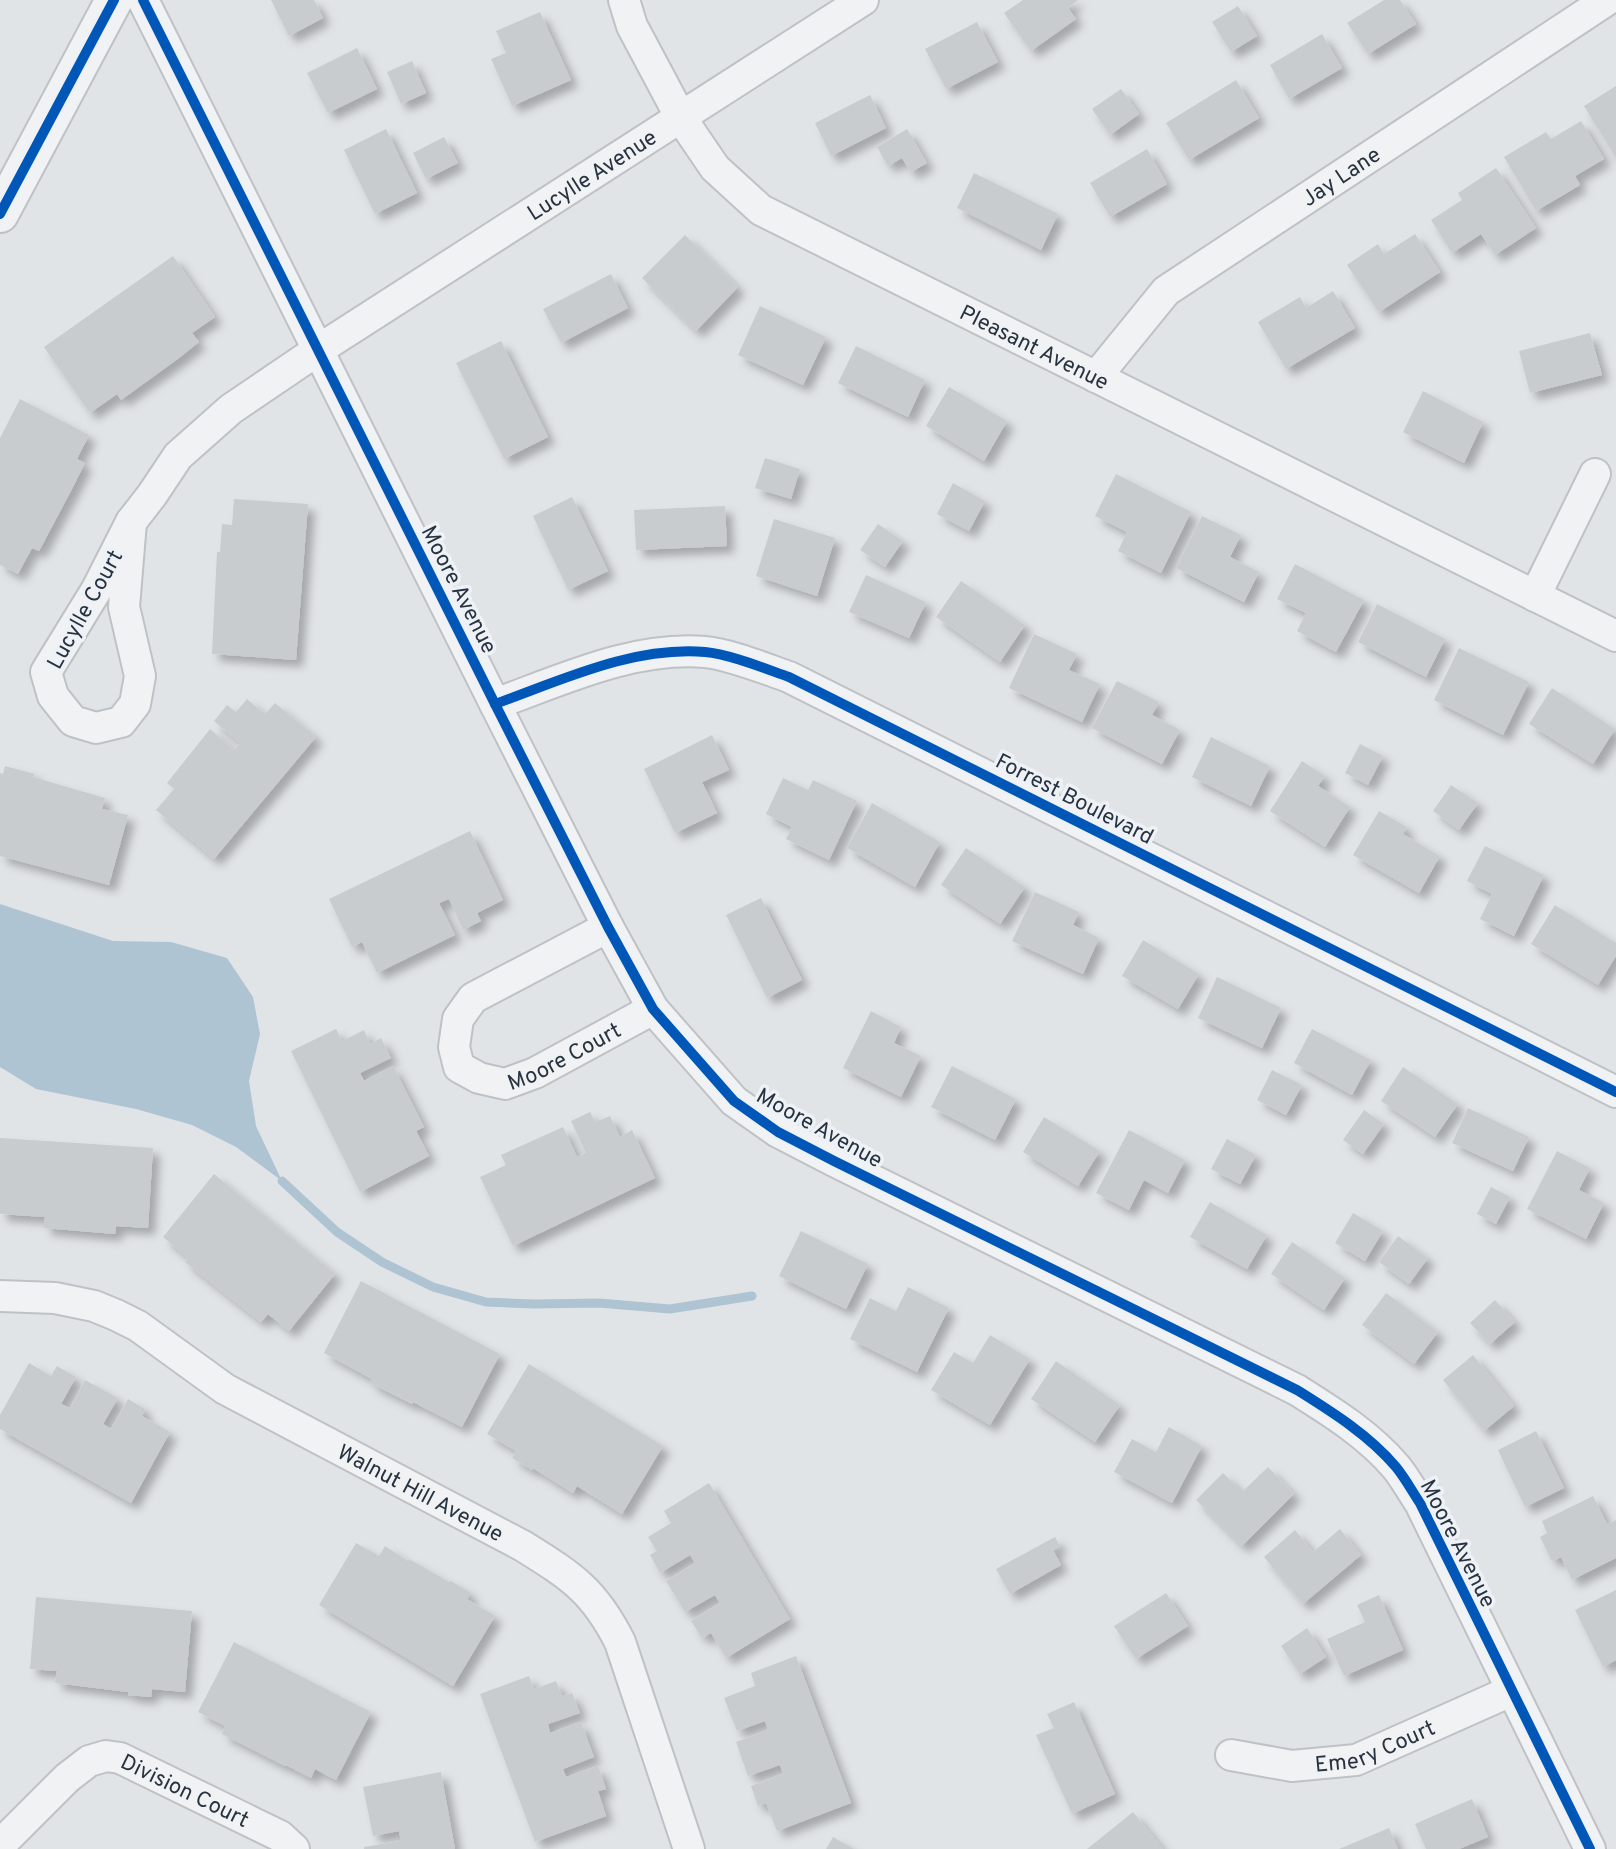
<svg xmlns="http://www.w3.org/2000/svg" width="1616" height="1849" font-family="Overpass,sans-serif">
<defs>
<filter id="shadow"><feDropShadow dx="7" dy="7" stdDeviation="4" flood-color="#0004"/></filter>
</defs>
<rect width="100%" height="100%" fill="#e1e4e7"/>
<polygon fill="#aec4d3" points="0,904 113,941 171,942 227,958 253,997 260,1034 249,1081 256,1126 282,1181 236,1147 192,1125 136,1109 36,1089 0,1067"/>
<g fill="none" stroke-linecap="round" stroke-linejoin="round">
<polyline stroke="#aec4d3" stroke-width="9" points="282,1181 337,1232 382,1262 433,1287 486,1302 534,1304 599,1303 670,1309 752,1296"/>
</g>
<g fill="#c9cccf" filter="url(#shadow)">
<polygon points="271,0 314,0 323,18 289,36"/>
<polygon points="1023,0 1078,0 1068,8 1076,19 1031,51 1004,13"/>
<polygon points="1384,0 1400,0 1416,24 1368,54 1347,23"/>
<polygon points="1238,6 1257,36 1231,52 1212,22"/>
<polygon points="540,12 571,80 512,106 491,59 506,53 496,31"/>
<polygon points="977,22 998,62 946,89 925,49"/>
<polygon points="1322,34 1342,68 1289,99 1270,65"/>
<polygon points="357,48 377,89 328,113 307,73"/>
<polygon points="412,61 426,93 401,104 387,72"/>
<polygon points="1236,80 1259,118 1189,160 1166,123"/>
<polygon points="1616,86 1616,158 1584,106"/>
<polygon points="1121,89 1139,114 1110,135 1092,109"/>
<polygon points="870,95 886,128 831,156 815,123"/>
<polygon points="1581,121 1604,159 1575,176 1580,185 1536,211 1504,157 1546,132 1551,139"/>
<polygon points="386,129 417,193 375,214 344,150"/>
<polygon points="907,129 927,163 911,172 902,158 888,166 877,147"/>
<polygon points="444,137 458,163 426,179 413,153"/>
<polygon points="1147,149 1167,184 1110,217 1090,183"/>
<polygon points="1496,168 1536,228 1495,255 1481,234 1452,253 1431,220 1462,200 1458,193"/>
<polygon points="974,173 1058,214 1041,250 957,208"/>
<polygon points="1415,234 1440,272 1379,312 1347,265 1378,244 1384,254"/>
<polygon points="685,235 738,287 696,331 642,278"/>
<polygon points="173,256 215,317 192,333 199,342 179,358 121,400 117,394 90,413 44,347"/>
<polygon points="611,274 628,308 561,343 543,309"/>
<polygon points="1333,291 1355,328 1286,369 1258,322 1300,297 1306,308"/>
<polygon points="760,306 826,337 803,385 738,355"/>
<polygon points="1590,333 1602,375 1530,393 1519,351"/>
<polygon points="501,341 548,437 504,459 456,363"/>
<polygon points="856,346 925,380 908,417 838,383"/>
<polygon points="949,387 1007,421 984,461 926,426"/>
<polygon points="1423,391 1483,422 1464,463 1403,432"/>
<polygon points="20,399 89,435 77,459 85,463 73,487 39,551 32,548 18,574 0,565 0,438"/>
<polygon points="765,458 800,469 791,499 755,488"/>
<polygon points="1116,474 1191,512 1161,573 1118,551 1127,532 1095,516"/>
<polygon points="953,483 985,501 969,531 937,514"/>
<polygon points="572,497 608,571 568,590 533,516"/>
<polygon points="234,499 308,504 296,660 212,654 217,552 220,552 222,524 232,525"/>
<polygon points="725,506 727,546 636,550 634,510"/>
<polygon points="1202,516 1241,535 1230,557 1259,572 1244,602 1176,568"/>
<polygon points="774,519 835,538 817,596 756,576"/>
<polygon points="878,524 903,541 885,567 860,550"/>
<polygon points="1295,564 1364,600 1336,652 1297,631 1306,613 1277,599"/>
<polygon points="866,575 926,602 909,638 849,612"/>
<polygon points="961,581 1025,625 1000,662 936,617"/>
<polygon points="1377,604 1445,639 1426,677 1358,642"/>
<polygon points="1034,634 1077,654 1069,670 1100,684 1082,722 1009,688"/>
<polygon points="1459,648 1529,682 1503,735 1434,700"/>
<polygon points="1117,681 1159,702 1152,715 1180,730 1162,764 1092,728"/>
<polygon points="1552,688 1615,729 1593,764 1529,724"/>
<polygon points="247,699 265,714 275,703 316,737 214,859 156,810 174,789 167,783 210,729 234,750 240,743 214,721 227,705 236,712"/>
<polygon points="712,735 729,770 702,782 717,813 675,833 644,769"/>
<polygon points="1211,737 1270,766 1251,806 1192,777"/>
<polygon points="1360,744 1383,756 1368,785 1345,773"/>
<polygon points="1302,761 1325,776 1318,786 1350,807 1325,847 1270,811"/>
<polygon points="5,766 35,774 33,777 105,798 102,809 128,815 109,885 0,856 0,773 3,774"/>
<polygon points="783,778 808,790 813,780 857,801 829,860 786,839 792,827 766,814"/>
<polygon points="1451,785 1478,803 1459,830 1433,811"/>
<polygon points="872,803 940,842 915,887 847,848"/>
<polygon points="1379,811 1407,827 1403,834 1440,856 1419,893 1353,855"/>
<polygon points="470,831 503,900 477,913 481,921 463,930 449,899 439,903 455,935 377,973 362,942 352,947 329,899"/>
<polygon points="1485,846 1544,875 1514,936 1480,919 1492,894 1467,881"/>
<polygon points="966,848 1025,887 1000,924 941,885"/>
<polygon points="1035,892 1079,912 1073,925 1099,938 1083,974 1012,941"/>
<polygon points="761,898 802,980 767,998 726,915"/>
<polygon points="1555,905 1616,943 1616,956 1598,985 1531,944"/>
<polygon points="1143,940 1199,974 1178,1009 1122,976"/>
<polygon points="1217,977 1281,1008 1262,1048 1198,1018"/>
<polygon points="871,1011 901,1027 894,1043 921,1056 901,1097 843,1068"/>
<polygon points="336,1029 342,1041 364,1030 370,1044 381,1038 391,1058 360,1073 364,1081 393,1066 424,1127 416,1131 429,1156 360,1192 291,1051"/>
<polygon points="1312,1029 1371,1060 1352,1095 1294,1063"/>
<polygon points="952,1066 1016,1099 995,1140 931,1107"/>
<polygon points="1403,1067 1458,1104 1435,1137 1381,1101"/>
<polygon points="1272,1070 1302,1085 1286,1115 1257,1100"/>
<polygon points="1468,1108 1529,1137 1513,1171 1452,1143"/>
<polygon points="1364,1110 1384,1124 1363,1154 1343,1140"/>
<polygon points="590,1112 595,1122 610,1116 620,1137 632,1130 655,1178 513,1246 480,1177 506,1165 501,1155 563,1127 577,1157 586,1153 571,1121"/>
<polygon points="1044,1117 1100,1151 1078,1186 1023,1152"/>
<polygon points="1129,1130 1185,1160 1168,1193 1144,1180 1129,1210 1096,1193"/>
<polygon points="0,1138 153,1148 148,1228 116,1226 115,1234 44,1228 45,1217 0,1214"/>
<polygon points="1227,1139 1256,1155 1240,1184 1211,1169"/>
<polygon points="1557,1151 1590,1168 1579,1190 1604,1203 1586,1239 1527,1209"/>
<polygon points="214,1174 335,1274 289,1331 268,1314 261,1322 185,1262 188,1258 163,1237"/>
<polygon points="1491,1187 1510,1197 1496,1224 1477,1214"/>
<polygon points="1210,1202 1267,1235 1247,1269 1190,1237"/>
<polygon points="1353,1213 1383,1231 1365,1261 1335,1243"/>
<polygon points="801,1231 868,1264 846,1309 779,1276"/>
<polygon points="1398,1236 1428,1258 1409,1284 1379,1262"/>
<polygon points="1292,1242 1345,1278 1324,1310 1271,1274"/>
<polygon points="361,1281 500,1354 462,1427 413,1402 412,1404 370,1383 372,1379 324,1353"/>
<polygon points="908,1287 949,1308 917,1372 850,1339 870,1298 896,1311"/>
<polygon points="1386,1293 1438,1332 1414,1364 1362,1325"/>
<polygon points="1495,1300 1515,1322 1490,1344 1470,1323"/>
<polygon points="990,1335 1030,1359 990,1425 931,1390 954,1352 973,1363"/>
<polygon points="1473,1355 1514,1406 1484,1431 1443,1380"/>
<polygon points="1056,1361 1120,1405 1095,1442 1031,1399"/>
<polygon points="29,1363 51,1376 57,1366 76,1377 61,1404 70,1408 85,1380 118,1398 103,1424 111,1429 128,1399 145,1409 142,1416 170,1432 131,1503 0,1429 0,1415"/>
<polygon points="529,1364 663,1446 622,1514 577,1486 573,1493 533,1468 532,1470 512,1458 516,1451 487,1434"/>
<polygon points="1169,1427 1202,1446 1172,1503 1114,1472 1132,1439 1156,1452"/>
<polygon points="1536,1431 1564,1488 1525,1507 1498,1450"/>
<polygon points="1268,1467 1294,1494 1242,1546 1196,1500 1223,1473 1242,1492"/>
<polygon points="709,1483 790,1619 726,1658 711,1633 702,1638 691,1621 720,1603 715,1595 685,1612 666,1581 695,1563 690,1555 660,1573 650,1555 657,1551 648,1537 671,1523 664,1511"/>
<polygon points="1593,1496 1607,1524 1616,1520 1616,1558 1572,1580 1561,1557 1552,1561 1540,1537 1547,1533 1542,1521"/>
<polygon points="1340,1529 1361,1555 1303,1604 1264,1557 1295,1530 1313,1552"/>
<polygon points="1055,1537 1060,1546 1053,1550 1061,1565 1010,1594 996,1569"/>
<polygon points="356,1543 379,1556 385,1546 408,1561 409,1559 449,1582 451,1581 471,1593 467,1599 495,1616 453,1686 319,1605"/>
<polygon points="1616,1590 1616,1660 1603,1667 1575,1610"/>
<polygon points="1166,1593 1188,1626 1136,1659 1114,1626"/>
<polygon points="1379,1595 1403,1650 1344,1676 1327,1639 1365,1622 1357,1605"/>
<polygon points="36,1597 192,1611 185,1692 152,1689 151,1697 128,1695 128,1692 55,1683 57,1671 30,1669"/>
<polygon points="1307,1628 1326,1657 1300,1674 1281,1646"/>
<polygon points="234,1642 371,1712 336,1780 315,1769 311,1778 286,1765 285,1766 222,1734 225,1726 198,1712"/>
<polygon points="796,1656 851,1803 777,1831 766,1803 758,1806 751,1786 783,1774 780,1765 748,1776 736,1742 768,1730 765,1721 737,1731 724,1698 755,1686 751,1673"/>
<polygon points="529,1676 534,1689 556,1681 562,1696 572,1693 580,1713 548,1724 550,1733 581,1722 594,1757 563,1769 566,1777 598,1766 606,1789 598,1791 606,1816 535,1842 480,1694"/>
<polygon points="1074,1702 1115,1794 1072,1814 1036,1735 1054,1728 1047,1714"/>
<polygon points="441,1772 455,1849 364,1849 364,1847 401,1841 399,1831 373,1836 363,1787"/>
<polygon points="1472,1799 1488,1837 1459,1849 1426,1849 1415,1824"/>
<polygon points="1133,1812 1163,1849 1087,1849"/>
<polygon points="1389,1828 1398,1849 1339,1849"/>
<polygon points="833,1837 854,1849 826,1849"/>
</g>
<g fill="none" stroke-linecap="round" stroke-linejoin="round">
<defs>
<g id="minor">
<path d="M143,0L495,704L608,927L653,1009L734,1101L778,1132L834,1161L1297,1390C1332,1412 1369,1435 1396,1467C1405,1478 1412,1491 1420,1503L1590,1849"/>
<path id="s1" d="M624,0L632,26L681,118L715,168L761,210L1616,636"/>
<path id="s2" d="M1096,377L1166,291L1607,0"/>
<path id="s3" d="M131,522L152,495L178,456L231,409L318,350L863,0"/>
<polygon points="131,522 124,607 140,676 135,704 121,722 96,728 73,721 53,696 46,672 97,589"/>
<polyline points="1535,596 1595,474"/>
<path d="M495,704C562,680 633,646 705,652C729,654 766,669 789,677L1616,1092"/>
<path id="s4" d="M608,927L473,998L458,1019L454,1047L459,1067L479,1078L505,1084L535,1073L653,1009"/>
<path id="s5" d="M0,1296L55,1298L94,1306L116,1315L138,1326L225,1389L523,1546C571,1576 594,1590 620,1642L689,1849"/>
<path id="s6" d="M1231,1755L1292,1766L1356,1760L1511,1691"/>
<path id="s7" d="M5,1840L67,1778L89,1761L106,1756L120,1758L280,1836L294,1849"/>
</g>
<polyline id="tertiary" points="0,214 114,0"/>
</defs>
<use href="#minor" stroke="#bfc2c5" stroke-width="34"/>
<use href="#tertiary" stroke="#bfc2c5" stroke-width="40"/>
<use href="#minor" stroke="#f0f2f3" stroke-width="30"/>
<use href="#tertiary" stroke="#f0f2f3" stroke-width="36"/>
<defs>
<g id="cycleway">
<path d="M143,0L495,704L608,927L653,1009L734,1101L778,1132L834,1161L1297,1390C1332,1412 1369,1435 1396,1467C1405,1478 1412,1491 1420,1503L1590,1849"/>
<polyline points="0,214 114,0"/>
<path d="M495,704C562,680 633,646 705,652C729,654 766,669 789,677L1616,1092"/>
</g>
</defs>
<use href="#cycleway" stroke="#eef2f6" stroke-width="15"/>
<use href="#cycleway" stroke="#0057b8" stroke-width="10"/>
</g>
<g text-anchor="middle" stroke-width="7" stroke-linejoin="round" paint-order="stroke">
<g font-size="22" fill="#273340" stroke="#eef2f6">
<text dy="8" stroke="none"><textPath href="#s3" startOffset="582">Lucylle Avenue</textPath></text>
<text dy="8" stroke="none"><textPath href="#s2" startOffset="320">Jay Lane</textPath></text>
<text dy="8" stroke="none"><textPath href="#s1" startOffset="560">Pleasant Avenue</textPath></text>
<text transform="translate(460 589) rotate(63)" y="8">Moore Avenue</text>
<text transform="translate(84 609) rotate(-61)" y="8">Lucylle Court</text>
<text transform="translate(1075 798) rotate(27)" y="8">Forrest Boulevard</text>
<text dy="8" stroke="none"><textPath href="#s4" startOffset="342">Moore Court</textPath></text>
<text transform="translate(820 1127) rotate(29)" y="8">Moore Avenue</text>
<text dy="8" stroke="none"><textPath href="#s5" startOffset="472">Walnut Hill Avenue</textPath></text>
<text transform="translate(1459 1543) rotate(63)" y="8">Moore Avenue</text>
<text dy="8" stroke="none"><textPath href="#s6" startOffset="148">Emery Court</textPath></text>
<text dy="8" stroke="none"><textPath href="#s7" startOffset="220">Division Court</textPath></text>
</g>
</g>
</svg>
